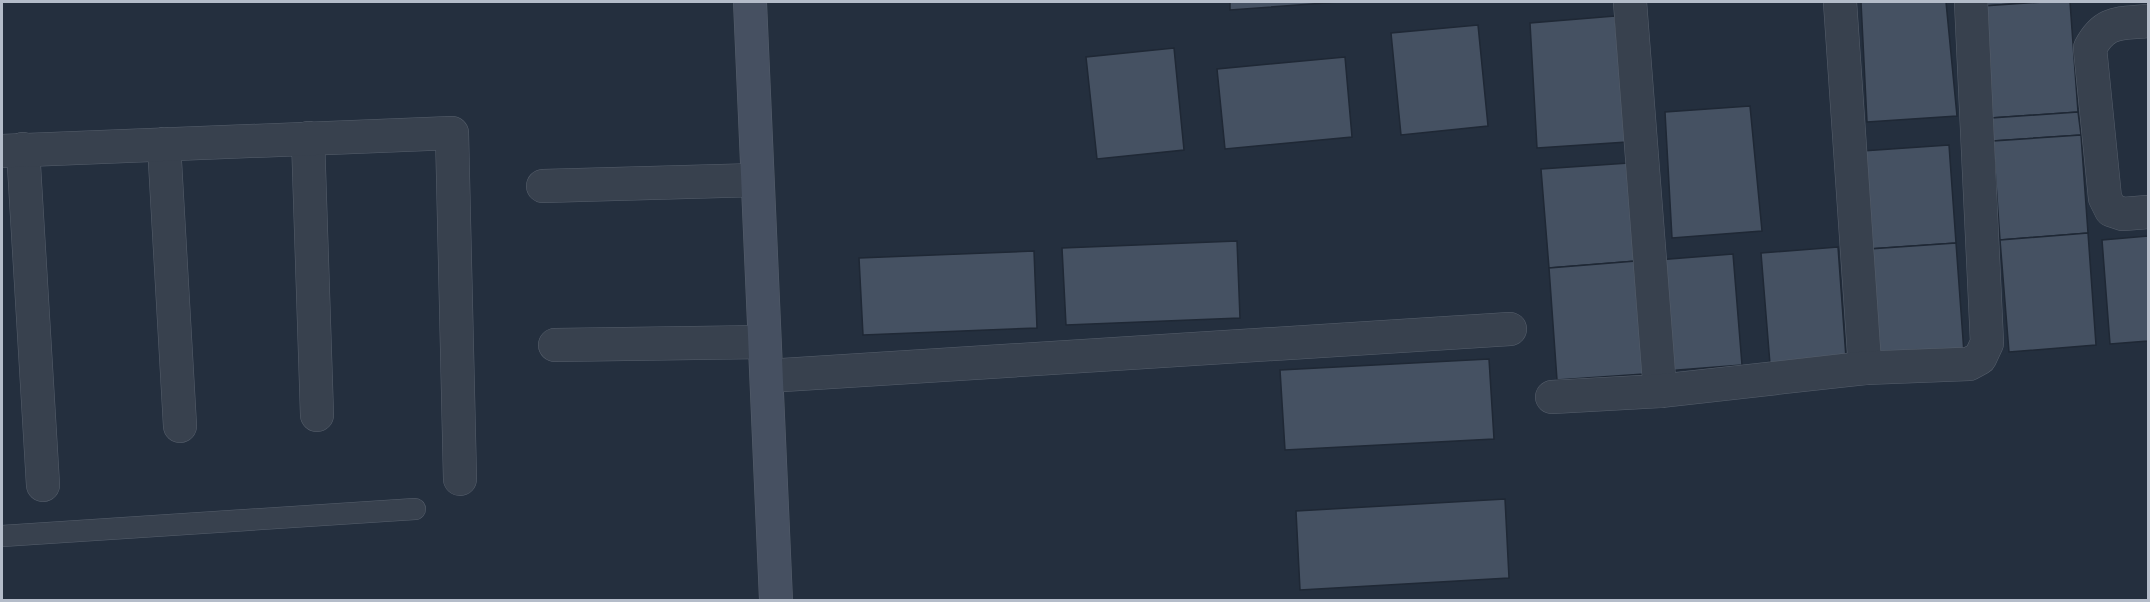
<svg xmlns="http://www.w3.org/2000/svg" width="2150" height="602" font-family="'Space Grotesk',sans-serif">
<rect width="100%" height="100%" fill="#242f3e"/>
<g fill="#455162" stroke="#1f2835" stroke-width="1.5">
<polygon points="1230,2 1339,2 1230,10"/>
<polygon points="1861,2 1946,2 1957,116 1867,122"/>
<polygon points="1983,2 2043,2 1983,6"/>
<polygon points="2043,2 2070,2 2078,112 1991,118 1983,6"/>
<polygon points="1615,16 1627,142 1537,148 1530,23"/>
<polygon points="1478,25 1488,126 1401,135 1391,33"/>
<polygon points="1174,48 1184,150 1097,159 1086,57"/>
<polygon points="1345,57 1352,137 1225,149 1217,69"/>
<polygon points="1750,106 1762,231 1672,238 1665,112"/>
<polygon points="2078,112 2081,135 1993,141 1991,118"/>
<polygon points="2081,135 2088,233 2000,240 1993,141"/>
<polygon points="1949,145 1956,243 1869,249 1862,151"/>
<polygon points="1629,163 1636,261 1549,268 1541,169"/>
<polygon points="2088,233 2096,345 2009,352 2000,240"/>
<polygon points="2148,236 2148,341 2110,344 2102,240"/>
<polygon points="1237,241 1240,318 1066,325 1062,248"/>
<polygon points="1956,243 1964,353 1877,359 1869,249"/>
<polygon points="1838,247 1846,358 1770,364 1761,253"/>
<polygon points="1034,251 1037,328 863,335 859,258"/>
<polygon points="1733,254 1742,365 1665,371 1657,260"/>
<polygon points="1636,261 1644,374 1557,380 1549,268"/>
<polygon points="1489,359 1494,439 1285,450 1280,370"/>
<polygon points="1505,499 1509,578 1300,590 1296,511"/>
</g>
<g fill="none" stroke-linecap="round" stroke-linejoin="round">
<defs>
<polyline id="lane" points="2,536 415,509"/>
<g id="street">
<polyline points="1630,2 1660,391"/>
<polyline points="1840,2 1865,368"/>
<path d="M2148,21C2119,24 2105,20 2090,48L2105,198L2111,210L2123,214L2148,212"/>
<polyline points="308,138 317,415"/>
<polyline points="164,144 180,426"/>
<polyline points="23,149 43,485"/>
<polyline points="2,151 452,133 460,479"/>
<polyline points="543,186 757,180"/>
<polyline points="555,345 764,342"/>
<polyline points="767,376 1510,329"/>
<polyline points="1552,397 1660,391 1865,368 1969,364 1980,358 1987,343 1971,2"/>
</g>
<polyline id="secondary" points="750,2 776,600"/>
</defs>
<use href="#lane" stroke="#565f6c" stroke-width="22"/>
<use href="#street" stroke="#565f6c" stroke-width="34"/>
<use href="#secondary" stroke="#565f6c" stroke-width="34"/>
<use href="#lane" stroke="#38414e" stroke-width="21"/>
<use href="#street" stroke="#38414e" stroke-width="33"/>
<use href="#secondary" stroke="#465061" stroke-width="33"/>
</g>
<rect width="2150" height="602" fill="none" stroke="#b4bcc9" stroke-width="6"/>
</svg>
